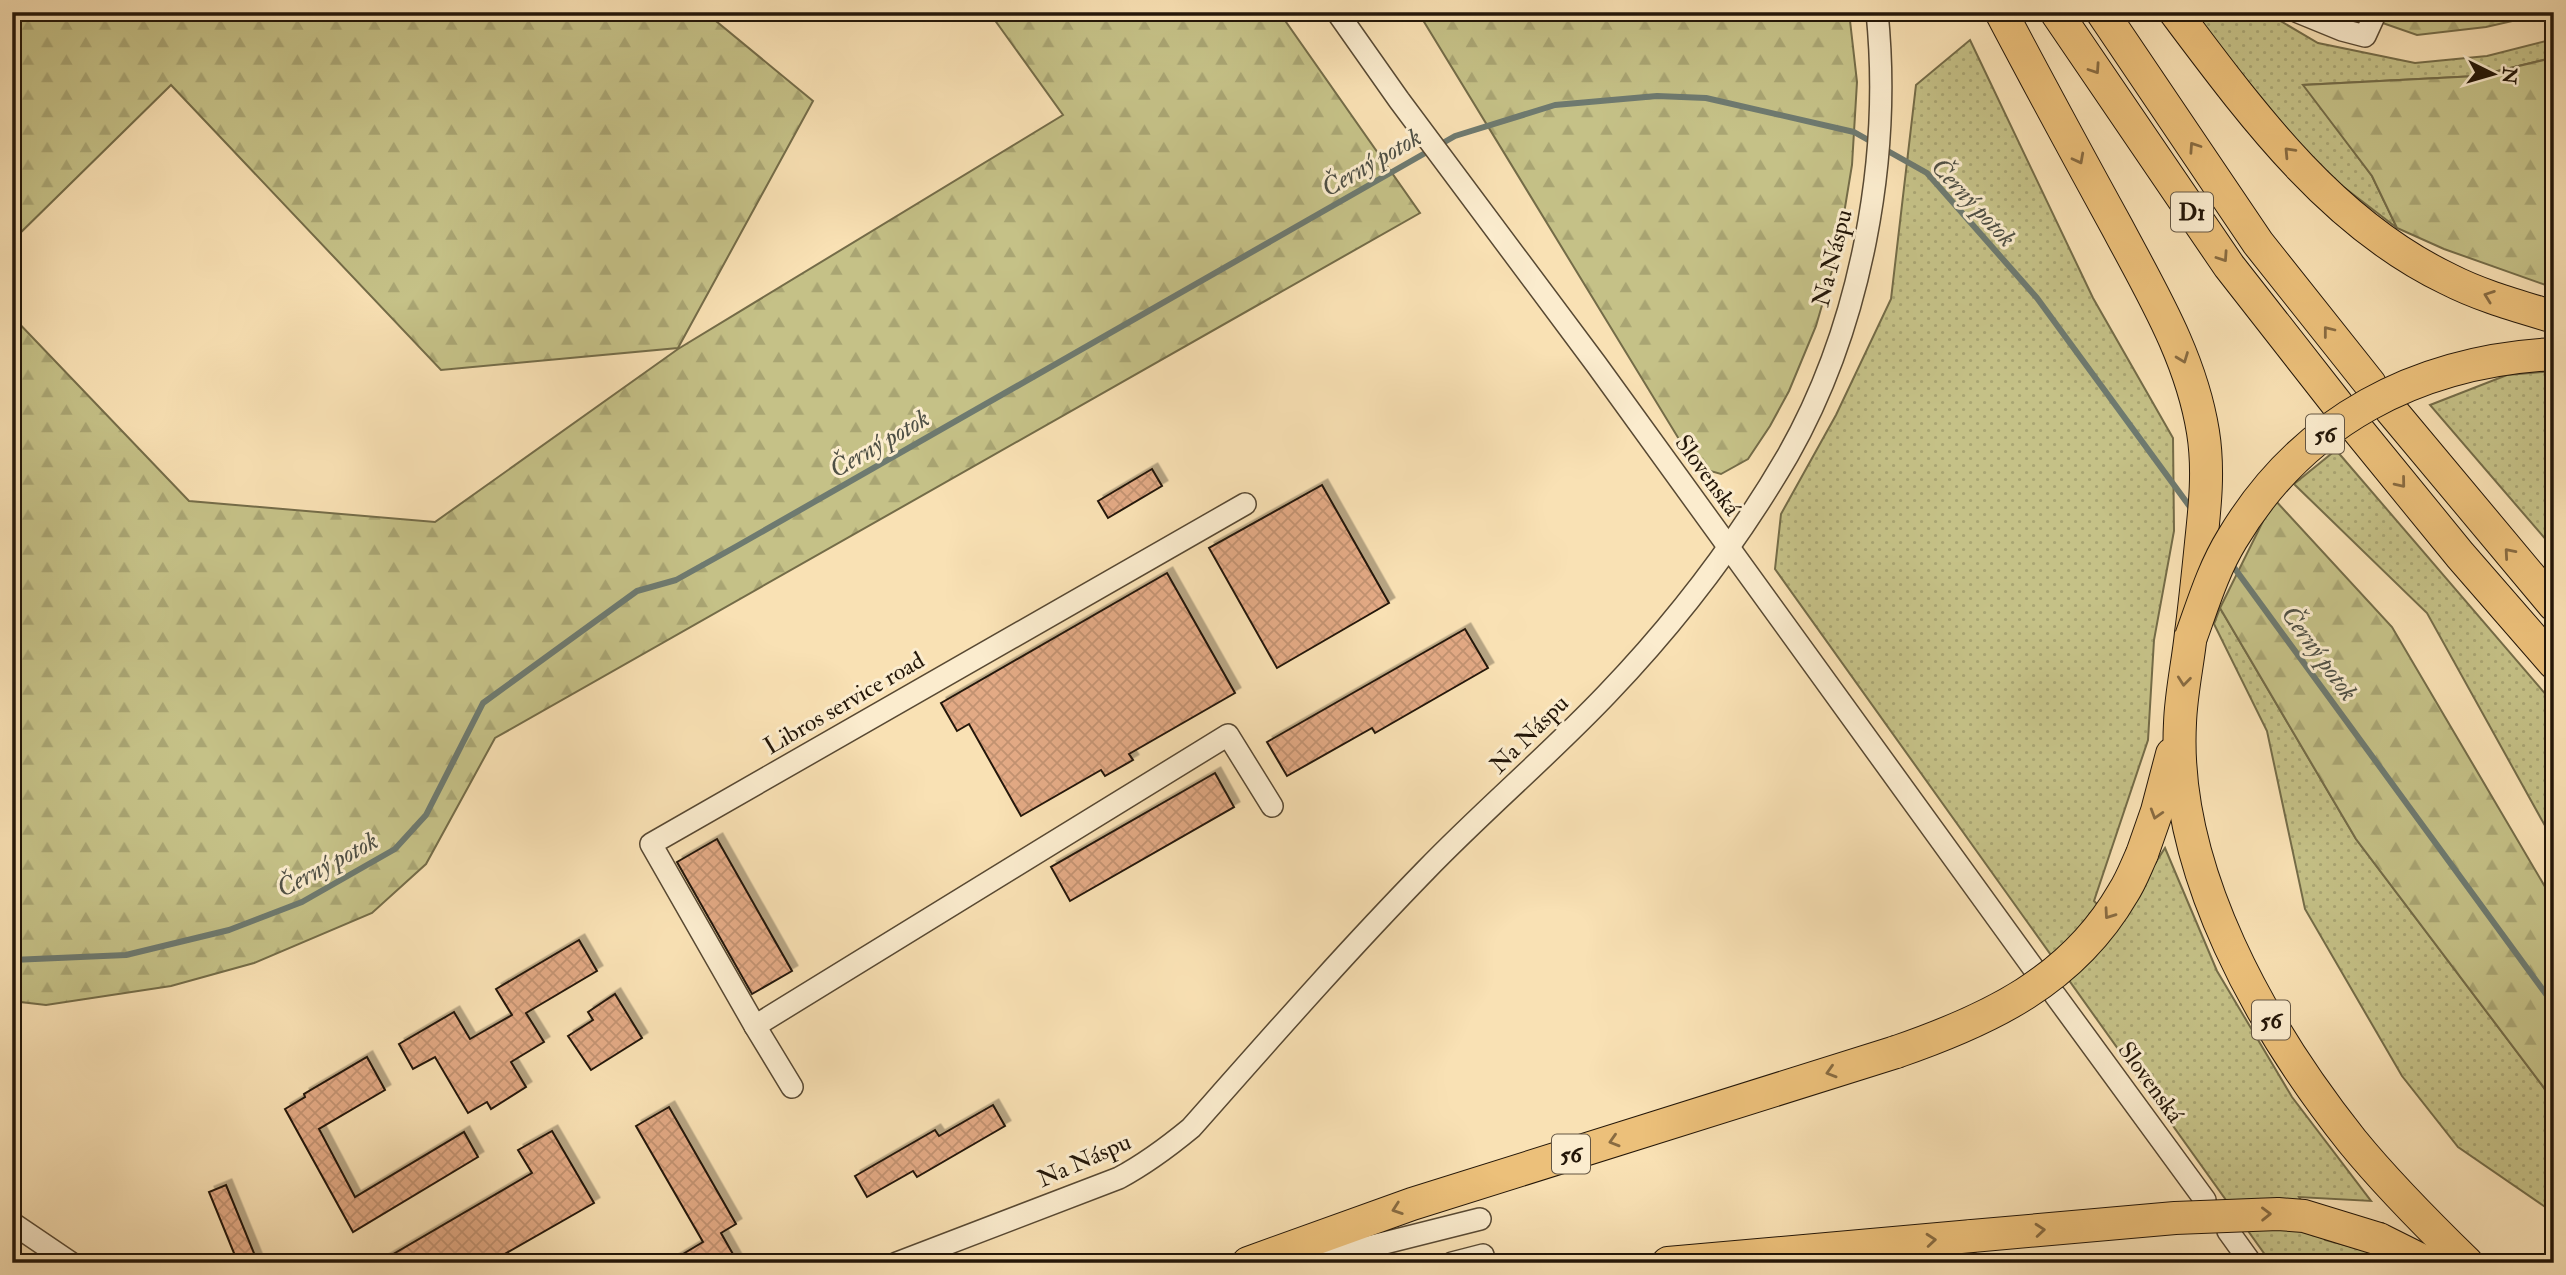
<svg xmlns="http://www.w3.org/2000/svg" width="2566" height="1275" font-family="'IM FELL Double Pica',serif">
<defs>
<pattern id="grass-dots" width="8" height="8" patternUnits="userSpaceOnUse" patternTransform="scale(1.75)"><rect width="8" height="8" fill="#c5c187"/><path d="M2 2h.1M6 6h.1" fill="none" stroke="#a9a573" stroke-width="1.8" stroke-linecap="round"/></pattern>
<pattern id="forest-firs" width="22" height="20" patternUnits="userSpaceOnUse" patternTransform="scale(1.75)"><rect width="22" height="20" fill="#c5c187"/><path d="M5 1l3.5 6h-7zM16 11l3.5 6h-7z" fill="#a9a573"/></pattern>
<pattern id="building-cross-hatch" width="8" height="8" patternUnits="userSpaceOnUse" patternTransform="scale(1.75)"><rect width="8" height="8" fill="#e3aa85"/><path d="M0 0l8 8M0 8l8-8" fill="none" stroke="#c29271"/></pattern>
<filter id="shadow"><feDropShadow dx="5.5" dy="-5.5" stdDeviation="0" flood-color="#0004"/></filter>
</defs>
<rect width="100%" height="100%" fill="#f9e1b4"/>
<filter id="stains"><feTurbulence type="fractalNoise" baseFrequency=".00286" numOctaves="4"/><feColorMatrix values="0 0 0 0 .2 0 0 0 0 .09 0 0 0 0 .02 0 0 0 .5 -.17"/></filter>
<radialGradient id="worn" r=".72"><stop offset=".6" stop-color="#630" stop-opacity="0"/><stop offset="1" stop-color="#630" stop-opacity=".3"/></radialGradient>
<g fill="url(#grass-dots)" stroke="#746c48" stroke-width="2">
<polygon points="2191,12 2265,12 2318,43 2415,63 2487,56 2554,39 2554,75 2551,58 2477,76 2304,85 2372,176 2397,228 2320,169"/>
<polygon points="1970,40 2093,298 2173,438 2174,531 2154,640 2148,740 2094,901 2116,924 2165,848 2217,971 2292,1097 2371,1201 2299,1197 2325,1240 2388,1256 2398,1263 2271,1263 1775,569 1781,514 1836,415 1891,299 1916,85"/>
<polygon points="2554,371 2554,549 2430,405 2507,375"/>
<polygon points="2336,450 2554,704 2554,842 2427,613 2294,484"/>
<polygon points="2220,608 2356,839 2554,1101 2554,1213 2458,1147 2402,1076 2305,909 2267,731 2214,624"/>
</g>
<g fill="url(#forest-firs)" stroke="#746c48" stroke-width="2">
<polygon points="12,12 705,12 813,101 678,348 441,370 171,85 12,241"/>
<polygon points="989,12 1279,12 1420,213 495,738 426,864 372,913 254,963 171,986 46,1005 12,1001 12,316 189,501 435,522 678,349 1063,115"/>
<polygon points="1418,12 1849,12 1857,82 1852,165 1838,250 1816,326 1789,391 1770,426 1748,459 1721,474 1696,467"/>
<polygon points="2351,12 2552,12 2486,27 2417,35"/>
<polygon points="2552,58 2554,75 2554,288 2444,249 2397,228 2372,176 2303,85 2477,76"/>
<polygon points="2274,499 2392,627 2554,902 2554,1101 2356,839 2220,608"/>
</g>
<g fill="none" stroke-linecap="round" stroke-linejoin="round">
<g stroke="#6e7a70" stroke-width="6">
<polyline points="2230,562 2554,1005"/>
<polyline points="12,960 126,955 229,930 302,902 395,849 426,815 483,703 637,591 676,580 737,546 1455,136 1555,105 1657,96 1706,98 1854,132 1927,173 2037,298 2193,511"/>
</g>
</g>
<g fill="url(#building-cross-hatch)" stroke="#231608" stroke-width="2" filter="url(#shadow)">
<polygon points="1152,469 1162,486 1108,518 1098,501"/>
<polygon points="1322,485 1389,603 1277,668 1209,548"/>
<polygon points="1167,573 1235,693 1129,754 1133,760 1105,776 1101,770 1021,816 969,724 957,731 941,703"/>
<polygon points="1465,629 1488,668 1375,733 1372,728 1287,776 1267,742"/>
<polygon points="1215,773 1234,807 1070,901 1051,867"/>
<polygon points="717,839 792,971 752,994 677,862"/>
<polygon points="579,940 597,971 526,1013 544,1042 511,1062 526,1087 491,1109 487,1102 468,1113 435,1057 413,1069 399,1044 454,1012 470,1039 512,1015 496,989"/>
<polygon points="615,994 642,1038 591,1070 568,1036 593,1020 588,1012"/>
<polygon points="367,1057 385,1090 319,1129 355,1197 464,1132 478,1157 353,1232 285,1109 305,1097 304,1094"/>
<polygon points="993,1105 1005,1126 917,1177 913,1171 867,1197 855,1176 935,1130 939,1136"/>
<polygon points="669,1107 736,1224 721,1233 738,1263 668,1263 703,1242 636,1126"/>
<polygon points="552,1131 594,1203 489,1263 378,1263 532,1173 518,1150"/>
<polygon points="226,1185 258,1263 238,1263 209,1192"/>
</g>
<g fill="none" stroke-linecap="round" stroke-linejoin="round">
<defs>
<g id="minor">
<polyline points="1337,12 1399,100 1596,364 2034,969"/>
<polyline points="2298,12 2342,30 2365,36 2376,12"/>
<polyline points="2055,995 2205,1200"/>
<polyline points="755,1026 651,844 1245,504"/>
<polyline points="792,1087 755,1026 1228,735 1272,806"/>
<polyline points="12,1223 71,1263"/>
<polyline points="2228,1231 2251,1263"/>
<path d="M897,1263L1119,1178C1145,1164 1168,1147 1191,1128C1268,1041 1345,953 1426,870C1484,810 1549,755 1607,694C1676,622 1738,541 1788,455C1861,326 1892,159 1877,12"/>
<polyline points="1305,1263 1480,1219"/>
<polyline points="1452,1263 1483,1255"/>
</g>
<g id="highway">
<path d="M2001,12C2039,84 2078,156 2117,227C2152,293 2191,357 2203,432C2209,469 2205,506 2201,543C2198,573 2195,603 2191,633C2188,663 2181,693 2180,723C2172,871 2263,1029 2352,1141C2387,1184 2427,1224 2467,1263"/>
<polyline points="2056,12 2229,266 2337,404"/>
<polyline points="2102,12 2258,243 2370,384"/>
<path d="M2175,12C2251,113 2331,223 2448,279C2481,296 2518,306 2554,317"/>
<polyline points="2391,410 2554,605"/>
<polyline points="2358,430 2460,555 2554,663"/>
<polyline points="2142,854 2157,811 2172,754"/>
<polyline points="2379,1239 2427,1263"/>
<polyline points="1248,1263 1412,1204 1896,1052"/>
<polyline points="1668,1263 1972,1236"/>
</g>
</defs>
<use href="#minor" stroke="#584933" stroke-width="24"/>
<use href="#highway" stroke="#231608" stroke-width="34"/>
<use href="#minor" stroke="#fbecce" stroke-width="21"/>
<use href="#highway" stroke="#ecc07a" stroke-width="32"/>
<defs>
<g id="highway-bridge">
<path d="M2191,637C2203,604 2213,570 2232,539C2303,420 2418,361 2554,354"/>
<path d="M1896,1052C1989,1020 2072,981 2123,893C2131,881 2136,867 2142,854"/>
<polyline points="1972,1236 2175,1218 2278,1214 2304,1216 2379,1239"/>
</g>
</defs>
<use href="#highway-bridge" stroke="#231608" stroke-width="34" stroke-linecap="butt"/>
<use href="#highway-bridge" stroke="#ecc07a" stroke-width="32"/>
</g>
<defs><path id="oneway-chevron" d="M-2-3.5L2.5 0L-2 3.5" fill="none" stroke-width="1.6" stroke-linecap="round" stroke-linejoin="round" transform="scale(1.75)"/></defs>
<g stroke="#886b41">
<use href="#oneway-chevron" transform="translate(2095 69) rotate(56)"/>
<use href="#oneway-chevron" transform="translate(2194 147) rotate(-124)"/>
<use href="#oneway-chevron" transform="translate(2289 152) rotate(-133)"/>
<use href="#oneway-chevron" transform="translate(2079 159) rotate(62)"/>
<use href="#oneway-chevron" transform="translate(2223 257) rotate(56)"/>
<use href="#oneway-chevron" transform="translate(2489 296) rotate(-160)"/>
<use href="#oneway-chevron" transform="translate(2328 331) rotate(-128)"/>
<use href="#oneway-chevron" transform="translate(2183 358) rotate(69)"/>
<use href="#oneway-chevron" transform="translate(2401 483) rotate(51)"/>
<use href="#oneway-chevron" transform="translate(2509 553) rotate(-131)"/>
<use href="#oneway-chevron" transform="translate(2184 681) rotate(96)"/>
<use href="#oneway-chevron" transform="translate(2156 814) rotate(107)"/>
<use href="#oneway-chevron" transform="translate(2109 914) rotate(125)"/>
<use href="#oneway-chevron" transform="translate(1831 1072) rotate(163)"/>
<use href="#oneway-chevron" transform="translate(1614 1141) rotate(163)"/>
<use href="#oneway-chevron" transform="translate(1397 1209) rotate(161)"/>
<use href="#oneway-chevron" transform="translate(2266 1214) rotate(-1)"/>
<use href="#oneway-chevron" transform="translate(2040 1230) rotate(-5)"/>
<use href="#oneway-chevron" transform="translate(1931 1240) rotate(-5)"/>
</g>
<g text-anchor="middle" stroke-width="6" stroke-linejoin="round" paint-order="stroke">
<g fill="#fbecce" stroke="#645643" stroke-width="2">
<rect x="2171" y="192.5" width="42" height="39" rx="5"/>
<rect x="2306" y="414.5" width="38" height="39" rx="5"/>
<rect x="2252" y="1000.5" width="38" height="39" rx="5"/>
<rect x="1552" y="1134.5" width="38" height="39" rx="5"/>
</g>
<g font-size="23" font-weight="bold" fill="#231608">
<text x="2192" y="220">D1</text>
<text x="2325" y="442">56</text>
<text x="2271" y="1028">56</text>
<text x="1571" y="1162">56</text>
</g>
<g font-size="24" fill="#231608" stroke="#fbecce">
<text transform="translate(1832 258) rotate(-76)" y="8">Na Náspu</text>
<text transform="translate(1708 475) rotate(54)" y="8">Slovenská</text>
<text transform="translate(844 703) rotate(-30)" y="8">Libros service road</text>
<text transform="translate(1529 734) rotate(-45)" y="8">Na Náspu</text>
<text transform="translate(2151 1082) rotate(54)" y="8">Slovenská</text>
<text transform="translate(1084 1160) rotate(-24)" y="8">Na Náspu</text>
</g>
<g font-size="26" font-style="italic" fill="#4f5045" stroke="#fbecce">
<text transform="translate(1371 162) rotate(-30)" y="9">Černý potok</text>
<text transform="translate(1974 202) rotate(47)" y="9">Černý potok</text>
<text transform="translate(879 443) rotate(-30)" y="9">Černý potok</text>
<text transform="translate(2320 653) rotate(54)" y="9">Černý potok</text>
<text transform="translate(327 864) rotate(-28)" y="9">Černý potok</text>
</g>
</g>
<rect width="2566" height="1275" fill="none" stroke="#f9e1b4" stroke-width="42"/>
<rect x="14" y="14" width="2538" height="1247" fill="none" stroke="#231608" stroke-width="3.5"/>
<rect x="21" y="21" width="2524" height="1233" fill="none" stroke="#231608" stroke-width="2"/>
<g transform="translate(2493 74) rotate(95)" stroke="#fbecce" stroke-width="5" paint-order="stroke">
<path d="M0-5L12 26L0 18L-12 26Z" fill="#231608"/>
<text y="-10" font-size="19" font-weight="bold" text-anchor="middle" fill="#231608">N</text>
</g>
<rect width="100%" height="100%" filter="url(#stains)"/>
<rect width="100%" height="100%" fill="url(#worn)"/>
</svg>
